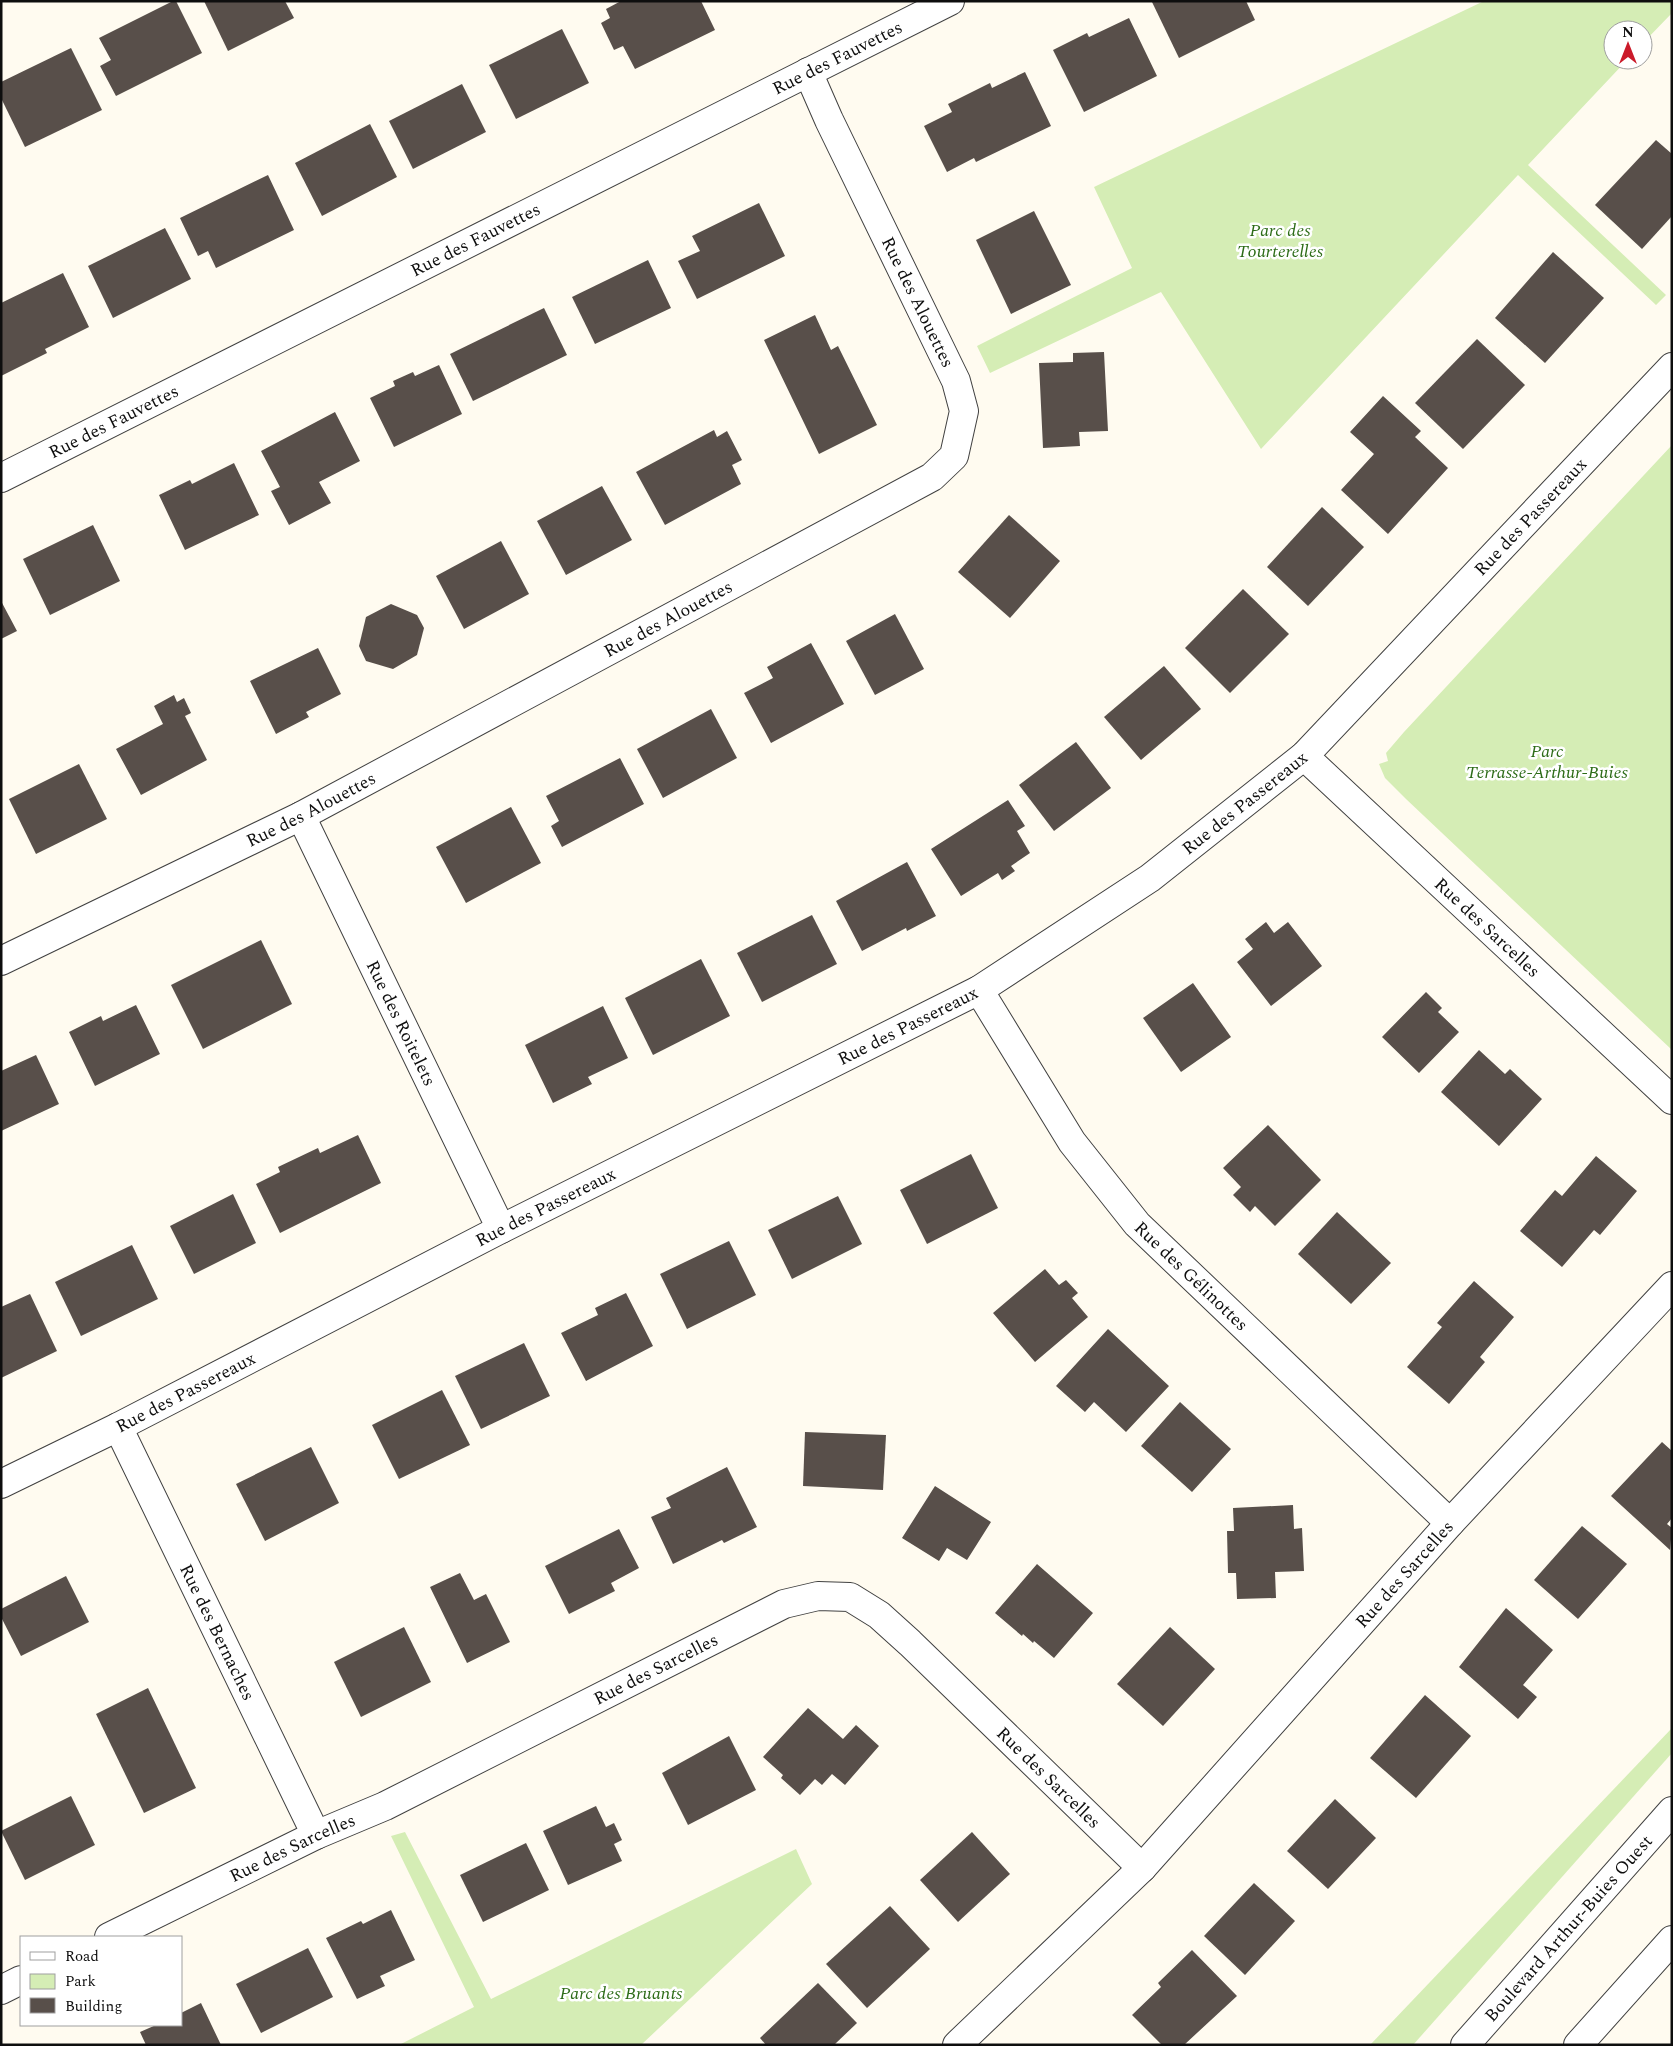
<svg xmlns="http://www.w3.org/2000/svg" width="1673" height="2046" font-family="Spectral,serif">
<rect width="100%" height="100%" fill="#fffbf0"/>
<g fill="#d5edb5">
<polygon points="1484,1 1672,1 1672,13 1643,43 1643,30 1613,30 1613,60 1627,60 1528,165 1666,295 1656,305 1518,175 1261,449 1161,292 990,373 977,346 1132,268 1094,187"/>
<polygon points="1672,445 1672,1050 1406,799 1385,778 1379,764 1388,761 1386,753 1404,732"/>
<polygon points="1672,1728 1672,1753 1413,2045 1370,2045"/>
<polygon points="405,1832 491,1999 796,1849 812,1884 641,2045 399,2045 474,2007 391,1836"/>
</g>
<g fill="#584f4a">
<polygon points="173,1 176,1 202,53 116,96 100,66 111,60 99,38"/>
<polygon points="204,1 285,1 294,18 228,51"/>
<polygon points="621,1 701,1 715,30 635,69 623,46 614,50 601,23 610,18 606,9"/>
<polygon points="1154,1 1246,1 1255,20 1179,58 1152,2"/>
<polygon points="1129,18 1157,76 1084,112 1053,50 1087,33 1089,37"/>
<polygon points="562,29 589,83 516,119 489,65"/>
<polygon points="71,48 102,110 25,147 1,98 1,82"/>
<polygon points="1025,72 1051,126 976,162 974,158 947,172 924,126 952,112 948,104 990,83 992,88"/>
<polygon points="462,84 486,132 413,169 389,121"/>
<polygon points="370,124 397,177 322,216 295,163"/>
<polygon points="1656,140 1672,154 1672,216 1642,249 1595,205"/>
<polygon points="268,175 294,230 216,268 208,251 198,256 180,218"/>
<polygon points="759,203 785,256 697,299 678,261 700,251 692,236"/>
<polygon points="1034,211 1071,285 1011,314 976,240"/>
<polygon points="165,228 191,279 113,318 88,266"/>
<polygon points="1553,252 1604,298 1545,363 1495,318"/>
<polygon points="648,260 671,308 595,344 572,297"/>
<polygon points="63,273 89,327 45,349 47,353 1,376 1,303"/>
<polygon points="544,308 567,355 473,401 450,354"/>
<polygon points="815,315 831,350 838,346 877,425 819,454 764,340"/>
<polygon points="1477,339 1525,385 1463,449 1415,403"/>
<polygon points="1104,352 1108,431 1079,432 1080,446 1043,448 1039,363 1073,362 1073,353"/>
<polygon points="439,365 462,414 394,447 370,398 395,386 393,381 413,372 415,376"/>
<polygon points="1383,396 1421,431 1415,437 1448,468 1388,534 1341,490 1374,454 1350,432"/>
<polygon points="335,412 360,461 319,482 331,503 289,525 271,491 280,487 261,451"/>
<polygon points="714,430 717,437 727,431 742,460 732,465 741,484 665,525 636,472"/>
<polygon points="234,463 259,515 185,550 159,495 190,480 192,484"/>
<polygon points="602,486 632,540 566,575 537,521"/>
<polygon points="1322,507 1364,547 1308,606 1267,567"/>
<polygon points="1009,515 1060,561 1010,618 958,572"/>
<polygon points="93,525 120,581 50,615 23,559"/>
<polygon points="501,541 529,594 464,629 436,576"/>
<polygon points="1243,589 1289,634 1230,693 1185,648"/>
<polygon points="1,601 17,631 1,639"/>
<polygon points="391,604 417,615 424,628 417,655 393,669 366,661 359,646 366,617"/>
<polygon points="895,614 924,669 875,695 846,641"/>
<polygon points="811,643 844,704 771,743 744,693 773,678 767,667"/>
<polygon points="318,648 341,694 306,712 309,717 276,734 250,681"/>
<polygon points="1164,666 1201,709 1141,760 1104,717"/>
<polygon points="174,695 177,702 184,698 191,713 185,716 207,760 141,795 116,749 163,724 154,706"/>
<polygon points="711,709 737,758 663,798 637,749"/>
<polygon points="1076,742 1111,788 1054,831 1019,785"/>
<polygon points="620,758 644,804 562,847 551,826 559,821 546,796"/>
<polygon points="79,764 107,819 36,854 9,799"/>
<polygon points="1008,800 1025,826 1017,831 1030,853 1011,866 1015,871 1002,880 998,873 961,896 931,849"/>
<polygon points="511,807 541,863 466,903 436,847"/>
<polygon points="907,862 936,916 907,931 906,928 862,951 836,901"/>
<polygon points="812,915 837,964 762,1002 737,953"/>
<polygon points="1266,922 1274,933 1288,922 1322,966 1271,1006 1237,962 1253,949 1245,939"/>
<polygon points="261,940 292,1004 203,1049 171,985"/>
<polygon points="701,959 730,1016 653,1055 625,998"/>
<polygon points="1193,983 1231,1037 1181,1072 1143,1018"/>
<polygon points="1426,992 1442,1008 1438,1012 1459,1032 1419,1073 1382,1037"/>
<polygon points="136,1005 160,1054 95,1086 69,1032 101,1016 103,1021"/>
<polygon points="603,1006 628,1058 588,1077 592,1084 553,1103 525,1045"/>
<polygon points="1479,1050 1505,1074 1510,1069 1542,1099 1499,1146 1441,1092"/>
<polygon points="36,1055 59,1104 1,1131 1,1071"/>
<polygon points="1268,1125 1321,1180 1275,1226 1255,1206 1250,1212 1233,1195 1241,1187 1223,1168"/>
<polygon points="358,1135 381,1183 280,1233 256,1184 280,1172 278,1167 318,1148 320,1153"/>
<polygon points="971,1154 998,1208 927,1244 900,1190"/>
<polygon points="1596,1156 1637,1191 1600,1235 1594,1230 1562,1267 1520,1231 1555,1190 1562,1196"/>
<polygon points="233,1194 256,1243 194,1274 170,1226"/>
<polygon points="838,1196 862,1244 792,1279 768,1230"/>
<polygon points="1337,1212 1391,1263 1351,1304 1298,1254"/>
<polygon points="729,1241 756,1295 687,1329 660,1274"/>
<polygon points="132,1245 158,1299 81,1336 55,1282"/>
<polygon points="1045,1269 1059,1285 1066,1280 1078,1293 1072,1298 1088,1317 1035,1362 993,1313"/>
<polygon points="1474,1281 1514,1317 1480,1357 1485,1362 1449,1404 1407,1367 1442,1327 1437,1323"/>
<polygon points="626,1293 653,1346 586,1381 561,1333 598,1315 595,1308"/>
<polygon points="30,1294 57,1351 1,1378 1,1307"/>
<polygon points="1108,1329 1169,1386 1126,1432 1094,1402 1085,1412 1056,1386"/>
<polygon points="524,1343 550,1396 481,1429 455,1376"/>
<polygon points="442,1390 470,1445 399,1479 372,1425"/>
<polygon points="1180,1402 1231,1449 1192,1492 1141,1446"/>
<polygon points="805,1432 886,1435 883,1490 803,1486"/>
<polygon points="1662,1442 1672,1451 1672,1518 1667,1524 1672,1528 1670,1550 1611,1496"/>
<polygon points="311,1447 339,1503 265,1541 236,1484"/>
<polygon points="727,1467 757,1527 724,1543 722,1540 673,1564 651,1517 671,1508 666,1498"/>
<polygon points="935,1486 991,1522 967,1560 947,1548 939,1561 902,1538"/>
<polygon points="1293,1505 1294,1529 1302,1528 1304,1571 1275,1572 1276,1598 1237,1599 1236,1573 1228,1573 1227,1531 1234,1531 1233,1508"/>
<polygon points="1582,1526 1627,1564 1578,1619 1534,1580"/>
<polygon points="619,1529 639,1568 611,1583 615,1591 569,1614 545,1566"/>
<polygon points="1037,1564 1093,1613 1054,1658 1034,1641 1033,1643 1023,1634 1022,1636 995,1613"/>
<polygon points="460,1573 474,1600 486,1594 510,1642 467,1663 430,1587"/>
<polygon points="66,1576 89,1622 21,1656 1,1617 1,1609"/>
<polygon points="1506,1608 1553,1650 1523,1685 1537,1697 1518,1719 1459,1667"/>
<polygon points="404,1627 431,1682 361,1717 334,1662"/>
<polygon points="1170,1627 1215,1669 1163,1726 1117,1684"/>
<polygon points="148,1688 196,1788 144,1813 96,1714"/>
<polygon points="1425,1695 1471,1736 1416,1798 1370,1758"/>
<polygon points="808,1708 843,1739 856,1725 879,1746 845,1785 832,1774 822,1785 815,1779 800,1795 781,1778 783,1775 763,1757"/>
<polygon points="729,1736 756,1790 688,1825 662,1773"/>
<polygon points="71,1796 95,1845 25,1880 1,1831"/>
<polygon points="1335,1799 1376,1838 1328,1889 1287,1851"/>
<polygon points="596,1806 606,1827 614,1823 622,1840 614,1844 622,1861 568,1885 543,1831"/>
<polygon points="972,1832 1010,1874 958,1922 920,1880"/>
<polygon points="526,1843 549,1890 483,1922 460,1875"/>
<polygon points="1254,1883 1295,1921 1245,1975 1204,1936"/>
<polygon points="890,1906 930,1949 867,2008 826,1964"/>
<polygon points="391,1910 415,1960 380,1976 385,1986 357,1999 326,1938 361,1921 363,1924"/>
<polygon points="308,1948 333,1997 261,2033 236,1984"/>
<polygon points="1192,1950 1237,1996 1184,2045 1162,2045 1132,2015 1161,1987 1158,1983"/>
<polygon points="818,1983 857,2023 834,2045 766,2045 760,2038"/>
<polygon points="201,2003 221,2045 146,2045 140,2032 156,2025 181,2025 181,2013"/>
</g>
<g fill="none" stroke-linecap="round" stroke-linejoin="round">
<defs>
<g id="minor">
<path id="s1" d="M1,478L950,1"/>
<path id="s2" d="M1304,756L1672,1100"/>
<path id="s3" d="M301,816L501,1229"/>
<path id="s4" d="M1,961L301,816L932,477L954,456L964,411L956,381L829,120L808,72"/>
<path id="s5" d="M979,990L1072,1142L1137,1224L1450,1523"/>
<path id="s6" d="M118,1427L316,1835"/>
<path id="s7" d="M1,1484L118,1427L501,1229L979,990L1150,878L1304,756L1672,367"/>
<path id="s8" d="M109,1937L316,1835L385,1806L784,1604L818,1596L850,1597L879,1615L910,1643L1142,1868"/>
<polyline points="1,1990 21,1980"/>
<path id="s9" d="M957,2045L1142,1868L1450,1523L1672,1286"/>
<path id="s10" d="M1465,2045L1672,1811"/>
<polyline points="1578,2045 1672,1940"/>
</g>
</defs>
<use href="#minor" stroke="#414141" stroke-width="30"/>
<use href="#minor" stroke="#fff" stroke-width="28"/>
</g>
<g text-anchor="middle" stroke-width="5" stroke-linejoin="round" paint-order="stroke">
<g font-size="18" fill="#0e0e0e" stroke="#fff">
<text dy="6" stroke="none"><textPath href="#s1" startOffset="936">Rue des Fauvettes</textPath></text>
<text dy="6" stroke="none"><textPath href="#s1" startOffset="531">Rue des Fauvettes</textPath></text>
<text transform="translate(918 302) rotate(64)" y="6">Rue des Alouettes</text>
<text dy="6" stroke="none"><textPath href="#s1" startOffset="126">Rue des Fauvettes</textPath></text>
<text dy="6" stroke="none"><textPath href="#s7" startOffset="1826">Rue des Passereaux</textPath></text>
<text dy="6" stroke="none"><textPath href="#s4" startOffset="750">Rue des Alouettes</textPath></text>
<text dy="6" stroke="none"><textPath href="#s7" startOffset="1421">Rue des Passereaux</textPath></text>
<text dy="6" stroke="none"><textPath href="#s4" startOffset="345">Rue des Alouettes</textPath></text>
<text dy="6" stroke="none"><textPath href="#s2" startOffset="251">Rue des Sarcelles</textPath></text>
<text dy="6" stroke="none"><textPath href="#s3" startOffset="230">Rue des Roitelets</textPath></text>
<text dy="6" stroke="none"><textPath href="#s7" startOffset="1016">Rue des Passereaux</textPath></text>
<text dy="6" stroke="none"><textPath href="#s7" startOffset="611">Rue des Passereaux</textPath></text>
<text dy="6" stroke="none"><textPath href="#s5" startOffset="358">Rue des Gélinottes</textPath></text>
<text dy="6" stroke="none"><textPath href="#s7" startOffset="206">Rue des Passereaux</textPath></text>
<text dy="6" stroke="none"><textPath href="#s9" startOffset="650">Rue des Sarcelles</textPath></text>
<text dy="6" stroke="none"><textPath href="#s6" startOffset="228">Rue des Bernaches</textPath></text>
<text dy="6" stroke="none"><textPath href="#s8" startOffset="609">Rue des Sarcelles</textPath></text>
<text dy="6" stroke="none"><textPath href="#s8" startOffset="1089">Rue des Sarcelles</textPath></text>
<text dy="6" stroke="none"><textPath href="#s8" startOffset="204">Rue des Sarcelles</textPath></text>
<text dy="6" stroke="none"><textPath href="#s10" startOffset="156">Boulevard Arthur-Buies Ouest</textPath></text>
</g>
<g font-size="18" font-style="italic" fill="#2d6c18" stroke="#fff">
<text x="1280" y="236">Parc des<tspan x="1280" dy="21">Tourterelles</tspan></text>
<text x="1547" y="757">Parc<tspan x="1547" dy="21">Terrasse-Arthur-Buies</tspan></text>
<text x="621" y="1999">Parc des Bruants</text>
</g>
</g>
<rect width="1673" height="2046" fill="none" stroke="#0e0e0e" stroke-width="5"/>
<rect x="20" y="1936" width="162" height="90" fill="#ffffff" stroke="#9f9f9f"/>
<rect x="30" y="1952" width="25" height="8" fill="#ffffff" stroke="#9f9f9f"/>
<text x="65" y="1961" font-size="15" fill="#0e0e0e">Road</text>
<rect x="30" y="1974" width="25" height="15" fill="#d5edb5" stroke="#9f9f9f"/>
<text x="65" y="1986" font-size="15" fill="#0e0e0e">Park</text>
<rect x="30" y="1998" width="25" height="15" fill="#584f4a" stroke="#9f9f9f"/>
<text x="65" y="2011" font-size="15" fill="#0e0e0e">Building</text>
<g transform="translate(1628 45)"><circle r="24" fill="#ffffff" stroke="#9f9f9f"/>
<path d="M0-4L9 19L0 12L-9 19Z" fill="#cb1a2a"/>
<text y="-8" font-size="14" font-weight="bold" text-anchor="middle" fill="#0e0e0e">N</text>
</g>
</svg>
